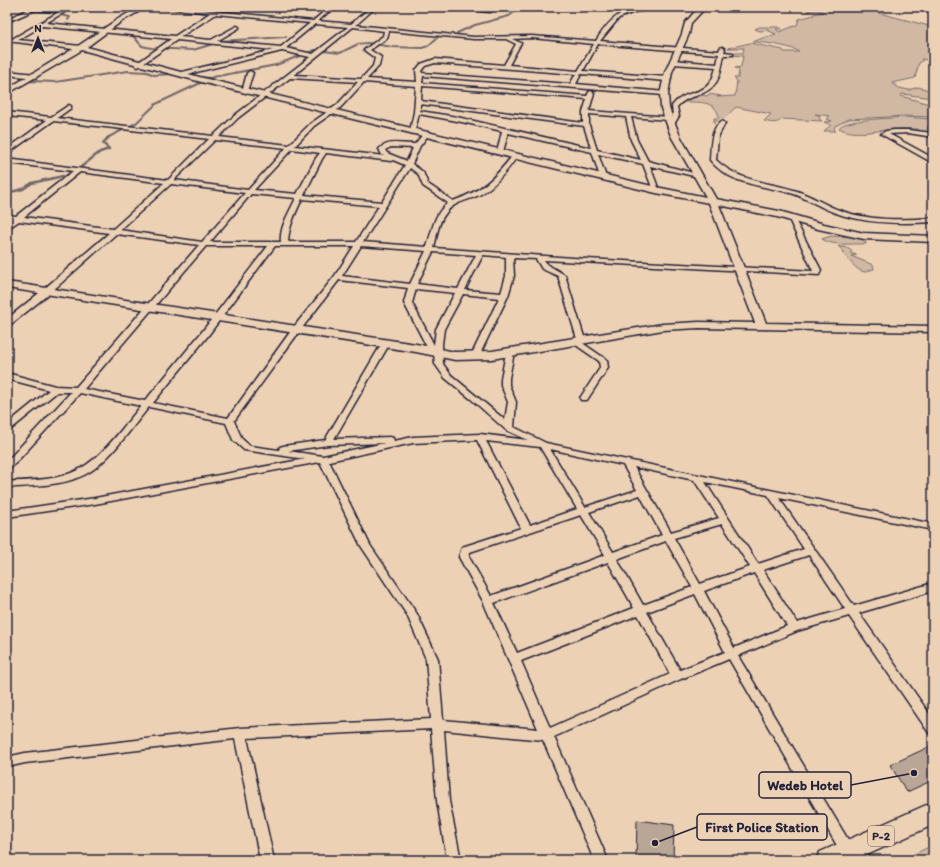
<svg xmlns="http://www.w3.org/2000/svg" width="940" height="867" font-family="Itim,sans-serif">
<rect width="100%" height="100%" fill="#edd1b4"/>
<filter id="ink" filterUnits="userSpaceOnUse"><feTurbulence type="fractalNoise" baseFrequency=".025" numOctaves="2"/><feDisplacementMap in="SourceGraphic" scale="8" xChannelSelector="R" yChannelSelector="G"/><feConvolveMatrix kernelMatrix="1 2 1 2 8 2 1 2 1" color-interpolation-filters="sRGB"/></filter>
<g filter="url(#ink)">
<g fill="#d0b8a3" stroke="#796d6f">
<path d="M808,7H868L879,13L933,27V61L921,59L923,61L919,63L915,78L892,83L899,88L909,90L918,87L933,91V98L902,94L901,96L933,105V117L906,116L849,119L835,126L834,129L836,131H824L831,125L824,122L832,121L827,119L830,116L815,114L820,116L819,118L822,121L782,119C778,124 771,123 764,121L771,114L736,107L721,121L719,123L716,120L714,124V118H719C717,101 700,102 685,102V99L696,94L707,96L709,94L721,96L717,97L735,96L737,81L734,78H738L739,70L735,68L741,67L743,56L731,55L727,53H743L744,48H728L750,43L783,50L784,52H799C794,47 764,42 753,42C761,38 769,37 776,34L769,31L770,30L760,31L755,29L759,27H779L782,29H776L779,32L797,25L799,19L814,15L813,14L823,12L816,10L806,12L811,9V7L804,8Z"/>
<path d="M902,117L933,119V127L928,126L927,129L931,130L930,133L921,132L918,129C910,129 903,128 895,129C878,130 854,137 839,128C844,119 888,119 902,117Z"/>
<path d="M831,236L855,237L865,239L866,244C855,243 833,247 822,239Z"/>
<path d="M838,246L847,248L852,251L850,253L857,255L851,256L873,265L874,269C871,269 868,272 865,272C857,272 848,258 843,254L845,253Z"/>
<polygon points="933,845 933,860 902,860"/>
</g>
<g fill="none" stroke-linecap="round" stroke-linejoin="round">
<g stroke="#72676b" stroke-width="2">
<polyline points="60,15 70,17 68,20"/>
<polyline points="94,28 100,28"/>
<polyline points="125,33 134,37 142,46 151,48 193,50 213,44"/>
<polyline points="457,33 475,25 509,16 516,11 533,7"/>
<polyline points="220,41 286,37"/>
<polyline points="198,77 212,78"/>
<polyline points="7,84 32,81 55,82 128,71 147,72 154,75 174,74"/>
<polyline points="107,138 136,123 156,104 213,77 276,65 315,50 340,53 358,44 368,43 392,47 422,48 428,46 439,36"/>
</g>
<g stroke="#72676b" stroke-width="2.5">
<polyline points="81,167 100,152 109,149 103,143 109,137"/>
<polyline points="7,193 23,189 32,183 63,176"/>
</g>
</g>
<g fill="#baa696" stroke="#22223b">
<polygon points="933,745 933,780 907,792 890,765"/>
<polygon points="637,820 674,825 673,860 636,860"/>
</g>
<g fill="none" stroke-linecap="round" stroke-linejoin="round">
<defs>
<g id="street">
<path d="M19,7L63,10L68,7H73L46,23L175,36L210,13L160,7H176L313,21L327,9L315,7H334L318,21L351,24L371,7H376L356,25L474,37L532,36L596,41C615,10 628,7 664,7L634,12L619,18L600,41L719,51L720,48L722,47L725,49L724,52L733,53V55H724C720,77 719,88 696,96C688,98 682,101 677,107L679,116L673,126L671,127L668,125L673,116L672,106C688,85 709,101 716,67L673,64L670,62L673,60L717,64L719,54L598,44L583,71L667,77L670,79L667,81L581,74L576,84L666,92V94L664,95L423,76L422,83L587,96L589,92L591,91L594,93L589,111L670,117V119L668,120L631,117L637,140L648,161L701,175L698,177L650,166L659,190L656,192L653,190L643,164L598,154L606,177L603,179L600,177L592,152L508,133L503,152L500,154L497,152L502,131L457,121L419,114L415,130L410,131L414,112L416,86L364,82L341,107L314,126L295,146L385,156L382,155L379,149C390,139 402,145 415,144L424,133H428L429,134L420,146L412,164L423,172L428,184L453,201C483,190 493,180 513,155H517V157C507,171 496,185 481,194C469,201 454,201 446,213C438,222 437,236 434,248L587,259L813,271L788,217L791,215L793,216L821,270L819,275L544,260L548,265L565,275L585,340L581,342L607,360L608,368L587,400H581L580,398L600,368L599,361L570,341L571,339H577L558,276L542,269L536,259L513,258L514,276L508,296L479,356L475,358L471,356L499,298L463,294L444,329L442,344L443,364L451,375L505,420L508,402L501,385V378L506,353L510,351H513L514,353L509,378V385L516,402L514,427L546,443L933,524V530L779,498L854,606L933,583V591L859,613L933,719V734L929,733L849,616L797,631L738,656L853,848L855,852L853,856L848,858L843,856L729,659L681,679L554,737L608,860H594L543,740L444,730L449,801L461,860H447L437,801L431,729L247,738L274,860H260L235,739L25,763L7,767V757L25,753L240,728L431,719L426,659L407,615L361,546L320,462L95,504L7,517V511L95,498L305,459L244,450L233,440L226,423L149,407C132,427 109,462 86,474C62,487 33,485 7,488V482C28,480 51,481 71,473C99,463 122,428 141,406L80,393L10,469L7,470V461L71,392H57L10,430L7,431V424L49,390L7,379V373L55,386L76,387L199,245L116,234L50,293L10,325H7V319L44,289L109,233L19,221L7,229V224L12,220L7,219V215L16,216L73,171L7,163V159L168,180L209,139L53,121L7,154V149L47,120L7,116V112L51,117L69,105L71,106V108L57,118L213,136L234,116L310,57L282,51L180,76L177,74L178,73L273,50L177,40L138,67L136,66V64L171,39L42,26L18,40L81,46L84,48L81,50L7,41V39H12L59,12L35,10L7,22V19L29,9ZM216,14L310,23L281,47L217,41L239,28V27L237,26L211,40L180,37ZM315,24L348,27L313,54L286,48ZM353,27L384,31L383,36L364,50L375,58L373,66L361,79L294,75ZM389,31L474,39H506L516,44L504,65L435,59L421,64L416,70L417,82L367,79L379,66L381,57L370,50L387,38ZM532,38L594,44L578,71L509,65L521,43L512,39ZM435,63L576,74L570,84L422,73L421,71L425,66ZM290,78L358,82L337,105L310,124L289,145L219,137L238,118ZM422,86L587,99L583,112V123L421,101ZM420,104L584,126L591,148L457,117L420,111ZM589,114L626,117L631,140L641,160L597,150L589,125ZM215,140L286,148L248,190L174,180ZM391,147L413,148L407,161L387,153L385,150ZM292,149L320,153L316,158L297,194L254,190ZM326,153L391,161L393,160L405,165L382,202L304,195L322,159ZM410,168L418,174L423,186L448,203C434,213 432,231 427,247L363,242ZM80,172L164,183L113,229L24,217ZM171,184L245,193L202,242L120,230ZM251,194L296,198C290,211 279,228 281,242H210ZM302,199L379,206L356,242H289L288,241C289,226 296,212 302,199ZM206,246H268L201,333L145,401L84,389ZM275,246H354L334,277L293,328L228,418L153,403L207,337ZM361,246L426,251L410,284L342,276ZM433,252L476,255L458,289L417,284ZM483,255L506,257V276L501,293L465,290ZM339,280L408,288L404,303L429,351L434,353L435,364L445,378L471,399L506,430L528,440L480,434L413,437L394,441L393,438L390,437L334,439L390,343L386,341L382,343L325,440L283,446L280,447L279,450L250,446L242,439L234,421L299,332ZM416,289L455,293L436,329L434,345L412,303ZM477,440L521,528L462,547L459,557L483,601L538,729L443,720L438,659L417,614L370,545L329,461L413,443ZM486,441L540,447L577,509L530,525ZM385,443L323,456L288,451L328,445ZM550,449L623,465L637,490L585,507ZM634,467L694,480L719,518L671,532ZM705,482L768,495L804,549L758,564ZM640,495L662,535L613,552L589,512ZM581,515L605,555L491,596L469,557L470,552ZM722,524L750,567L700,584L674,538ZM666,541L692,587L643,605L617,559ZM809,555L845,609L797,623L763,570ZM608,562L634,608L517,653L494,603ZM754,573L787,626L734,648L704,591ZM695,594L725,652L680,670L647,612ZM638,615L670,674L550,728L521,661Z"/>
<polygon points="448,7 464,7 492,11 490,12"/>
<polygon points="7,71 35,74 38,76 35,78 7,75"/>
<polygon points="250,71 253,73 247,91 242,92 247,73"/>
<path d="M722,121L725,123L718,137L716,160C739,182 769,182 797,191C812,196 825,205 839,210C868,221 902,220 933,218V222C901,224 866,224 836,213C821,208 808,199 794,194C764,185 731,186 710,160C711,148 710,128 722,121Z"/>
<polygon points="894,130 908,130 933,133 933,137 908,133 889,134 933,158 933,163 881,134 886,131"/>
</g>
<polygon id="secondary" points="139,7 147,7 122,21 87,47 207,79 656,187 706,197 671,136 661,108 660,94 665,72 682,34 685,23 699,7 706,7 691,23 689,34 672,72 668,94 669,108 680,136 716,199 779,211 824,224 864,233 933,236 933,242 864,239 818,229 777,217 719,205 766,323 933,326 933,332 699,328 663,330 492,359 455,360 416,352 7,288 7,282 416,344 455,352 492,351 663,324 699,322 755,323 709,203 656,193 205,83 82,50 7,94 7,89 78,46 118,19"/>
<polygon id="highway" points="933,802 933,825 856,860 816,860 820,852"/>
</defs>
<use href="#street" stroke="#22223b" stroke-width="3"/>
<use href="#secondary" stroke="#22223b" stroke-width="3"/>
<use href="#highway" stroke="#22223b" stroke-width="3"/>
<use href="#street" fill="#edd1b4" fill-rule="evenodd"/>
<use href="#secondary" fill="#edd1b4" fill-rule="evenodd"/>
<use href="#highway" fill="#edd1b4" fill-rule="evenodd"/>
</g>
</g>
<g text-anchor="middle" stroke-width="3" stroke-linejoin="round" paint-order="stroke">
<rect fill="#edd1b4" stroke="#5f565f" stroke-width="1" x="868" y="826" width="26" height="20" rx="3"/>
<g font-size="12" font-weight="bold" fill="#22223b">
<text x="881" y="840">P-2</text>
</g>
</g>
<path fill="none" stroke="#22223b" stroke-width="1.5" d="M914 773L851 785M655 843L697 827"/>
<g fill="#22223b" stroke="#edd1b4" stroke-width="1.5">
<circle cx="914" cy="773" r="4"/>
<circle cx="655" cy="843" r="4"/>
</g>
<g fill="#edd1b4" stroke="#22223b" stroke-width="1.5">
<rect x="759" y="772" width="92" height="26" rx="4"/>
<rect x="697" y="814" width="130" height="26" rx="4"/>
</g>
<g font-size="14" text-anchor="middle" font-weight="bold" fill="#22223b">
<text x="805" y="790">Wedeb Hotel</text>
<text x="762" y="832">First Police Station</text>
</g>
<rect width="940" height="867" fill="none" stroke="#edd1b4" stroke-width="24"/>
<rect x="12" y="12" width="916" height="843" fill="none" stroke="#22223b" stroke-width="1.5" filter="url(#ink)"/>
<g transform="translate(38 38)" stroke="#edd1b4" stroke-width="3" paint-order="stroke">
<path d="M0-3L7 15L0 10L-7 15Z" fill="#22223b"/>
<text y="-6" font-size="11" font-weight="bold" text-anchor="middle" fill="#22223b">N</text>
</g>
</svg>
